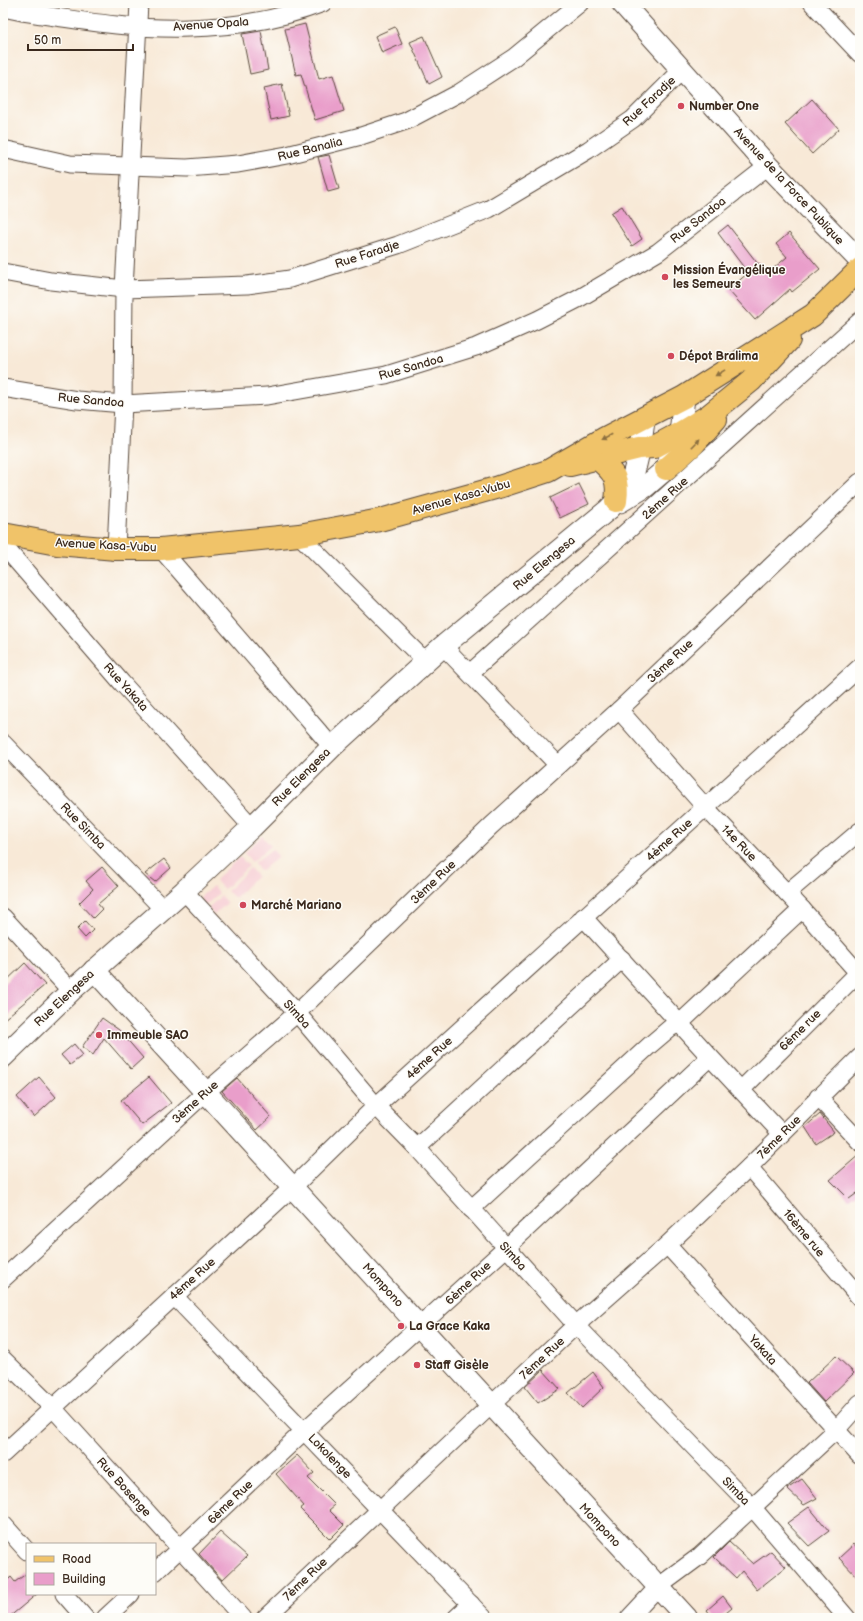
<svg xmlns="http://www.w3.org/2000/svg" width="863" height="1621" font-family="'Balsamiq Sans',sans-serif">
<rect width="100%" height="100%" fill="#fdfcf7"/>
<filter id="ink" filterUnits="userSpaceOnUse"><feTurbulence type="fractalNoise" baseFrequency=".025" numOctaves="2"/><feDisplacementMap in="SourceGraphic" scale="8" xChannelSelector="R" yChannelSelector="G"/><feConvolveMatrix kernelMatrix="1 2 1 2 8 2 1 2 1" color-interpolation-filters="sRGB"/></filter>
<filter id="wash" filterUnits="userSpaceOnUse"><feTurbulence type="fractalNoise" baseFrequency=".012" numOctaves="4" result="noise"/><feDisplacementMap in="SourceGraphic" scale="16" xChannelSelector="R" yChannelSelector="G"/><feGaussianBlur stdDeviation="0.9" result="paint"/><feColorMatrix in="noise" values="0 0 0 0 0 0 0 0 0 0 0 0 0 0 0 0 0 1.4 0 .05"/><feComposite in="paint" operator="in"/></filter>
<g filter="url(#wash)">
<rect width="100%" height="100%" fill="#f8e9d7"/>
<g fill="#f7cfd5">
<polygon points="262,836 271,846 252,862 244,853"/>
<polygon points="272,849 279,857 260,871 254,863"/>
<polygon points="240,857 249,866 224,889 215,880"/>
<polygon points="250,868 257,876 235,898 227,891"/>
<polygon points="213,886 219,893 205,906 199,898"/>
<polygon points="221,896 227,903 214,915 208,908"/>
</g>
<g id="blocks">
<g fill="#e99eca">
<polygon points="305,24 319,79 333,75 344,111 315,120 301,74 296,75 285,29"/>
<polygon points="395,27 402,44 382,53 375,36"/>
<polygon points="261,31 268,70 250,74 242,34"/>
<polygon points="424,36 442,77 429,84 410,42"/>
<polygon points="282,84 289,116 271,120 264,88"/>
<polygon points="812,99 839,129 812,154 785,124"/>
<polygon points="329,155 339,189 328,192 318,157"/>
<polygon points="622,206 642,239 632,246 611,213"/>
<polygon points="728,225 758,264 759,263 768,273 787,257 776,244 789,233 820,269 792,292 790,289 755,320 728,290 748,273 718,233"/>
<polygon points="579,484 589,504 560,518 550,498"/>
<polygon points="164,859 171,868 155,882 145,874"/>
<polygon points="102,867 119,886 98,904 102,909 93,918 79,903 93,889 86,881"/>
<polygon points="85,921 93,930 85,938 77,929"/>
<polygon points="25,963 45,985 3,1020 3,984"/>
<polygon points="102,1018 119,1030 143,1058 131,1069 104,1038 93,1055 82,1047"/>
<polygon points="74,1044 83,1055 70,1065 61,1055"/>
<polygon points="39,1077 56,1097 34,1117 17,1097"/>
<polygon points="149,1077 171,1103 142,1125 121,1100"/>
<polygon points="237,1078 271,1117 257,1130 222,1091"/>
<polygon points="820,1114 834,1132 816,1144 805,1127"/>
<polygon points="860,1154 860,1191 849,1199 830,1180"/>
<polygon points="836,1356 854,1373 824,1402 807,1383"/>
<polygon points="543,1370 560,1389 538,1403 525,1387"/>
<polygon points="593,1372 604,1387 582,1408 568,1393"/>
<polygon points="297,1455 314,1473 308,1478 335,1505 329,1510 344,1525 330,1539 300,1509 304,1506 276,1474"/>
<polygon points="802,1479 817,1498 804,1505 787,1489"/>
<polygon points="809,1507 829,1531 809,1546 787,1523"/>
<polygon points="220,1532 247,1556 222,1580 199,1554"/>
<polygon points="729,1542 753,1564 771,1551 786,1567 757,1590 742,1571 736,1578 714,1557"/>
<polygon points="854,1544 860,1552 860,1580 839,1558"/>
<polygon points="27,1573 27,1594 37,1594 8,1618 3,1618 3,1584 11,1577 15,1582"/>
<polygon points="723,1596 732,1608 720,1618 713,1618 707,1610"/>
</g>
</g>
</g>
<g filter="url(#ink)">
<use href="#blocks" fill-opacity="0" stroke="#57473a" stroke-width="1"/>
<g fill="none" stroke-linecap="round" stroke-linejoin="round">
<defs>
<g id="minor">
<polyline points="812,3 860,54"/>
<path d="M3,8L22,12C77,20 133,30 189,28C234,27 281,19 323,3"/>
<polyline points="3,149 70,164 187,168 238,164 287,155 361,136 406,121 459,93 513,58 580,3"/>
<polyline points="3,272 51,281 124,289 247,285 290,279 398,245 489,209 588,150 633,119 682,70"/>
<polyline points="3,388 77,400 123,404 267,396 386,375 476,347 537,320 578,299 658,252 768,166"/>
<polyline points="299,535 426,662"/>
<polyline points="3,545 122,683 252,827"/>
<polyline points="116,549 123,404 124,289 139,3"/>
<polyline points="161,549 332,747"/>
<polyline points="443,646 558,765"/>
<polyline points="470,673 860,321"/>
<polyline points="619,710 706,808 802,909 860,975"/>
<polyline points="3,743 163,909"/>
<polyline points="184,891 297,1013 376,1106 417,1148 576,1325 752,1507 847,1618"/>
<polyline points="787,893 860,831"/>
<polyline points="3,917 71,991"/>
<polyline points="583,917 710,1057 782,1134"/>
<polyline points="741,1090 860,971"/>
<polyline points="818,1097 860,1142"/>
<polyline points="417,1148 622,959"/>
<polyline points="749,1167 860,1298"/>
<polyline points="471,1209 650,1045 670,1028 680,1023 802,909"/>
<polyline points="667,1245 860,1456"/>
<polyline points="3,1279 206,1092 297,1013 491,826 619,710 860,482"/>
<polyline points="174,1296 484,1618"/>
<polyline points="3,1359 53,1408 243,1618"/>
<polyline points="3,1454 293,1187 376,1106 860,667"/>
<polyline points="3,1524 27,1551"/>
<polyline points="155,1572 305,1430 506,1248 710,1057"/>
<polyline points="64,1594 85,1618"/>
<polyline points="105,1618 131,1594"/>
<polyline points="265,1618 576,1325 667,1245 749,1167 860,1057"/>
<polyline points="456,1618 471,1604"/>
<polyline points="629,1618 658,1587 700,1556 836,1430 860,1403"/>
</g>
<g id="tertiary">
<polyline points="622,3 768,166 860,261"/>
<polyline points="620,502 645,487 666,469 680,433 684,397"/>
<path d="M94,970C292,1186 488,1403 687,1618"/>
<path d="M3,1057L71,991L184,891L252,827L332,747L443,646L609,509C616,502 624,494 629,485C636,472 643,434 644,419"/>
</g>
<g id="primary">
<path d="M598,459C615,473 619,480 616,501"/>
<polyline points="570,465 639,448 654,447 680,433 708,416 751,381 789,340"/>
<polyline points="666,469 693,445 716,419"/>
<polyline points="3,534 57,544 116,549 161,549 299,535 380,520 499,487 548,471 605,438 684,397 813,315 860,269"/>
</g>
</defs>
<use href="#minor" stroke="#57473a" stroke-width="19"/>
<use href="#tertiary" stroke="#57473a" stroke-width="23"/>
<use href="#primary" stroke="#57473a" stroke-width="24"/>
<use href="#minor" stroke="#fff" stroke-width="17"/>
<use href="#tertiary" stroke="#fff" stroke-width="21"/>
<use href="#primary" stroke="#f0c369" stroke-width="22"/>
</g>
<defs><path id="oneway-solid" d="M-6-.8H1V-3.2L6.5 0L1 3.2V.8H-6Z"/></defs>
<g fill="#8c6f40">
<use href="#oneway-solid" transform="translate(720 373) rotate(149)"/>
<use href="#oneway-solid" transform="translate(607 437) rotate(152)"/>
<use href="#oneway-solid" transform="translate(695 443) rotate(-46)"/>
</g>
</g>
<g fill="#d1495b" stroke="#fdfcf7" stroke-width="1.5">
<circle cx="681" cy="106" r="4"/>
<circle cx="665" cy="277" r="4"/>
<circle cx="671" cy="356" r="4"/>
<circle cx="243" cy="905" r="4"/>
<circle cx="99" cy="1035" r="4"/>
<circle cx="401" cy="1326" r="4"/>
<circle cx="417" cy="1365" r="4"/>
</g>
<g text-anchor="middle" stroke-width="3" stroke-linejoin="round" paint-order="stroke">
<g font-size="12" fill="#3b2a1e" stroke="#fdfcf7">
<text transform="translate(211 24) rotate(-4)" y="4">Avenue Opala</text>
<text transform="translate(649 101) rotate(-43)" y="4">Rue Faradje</text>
<text transform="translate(310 149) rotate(-14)" y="4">Rue Banalia</text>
<text transform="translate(789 186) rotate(47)" y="4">Avenue de la Force Publique</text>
<text transform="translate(698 220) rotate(-38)" y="4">Rue Sandoa</text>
<text transform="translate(367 254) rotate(-18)" y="4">Rue Faradje</text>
<text transform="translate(411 367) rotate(-16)" y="4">Rue Sandoa</text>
<text transform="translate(91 400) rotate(5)" y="4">Rue Sandoa</text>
<text transform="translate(461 497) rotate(-16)" y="4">Avenue Kasa-Vubu</text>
<text transform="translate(665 498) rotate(-42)" y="4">2ème Rue</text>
<text transform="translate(106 545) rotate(3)" y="4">Avenue Kasa-Vubu</text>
<text transform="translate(544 563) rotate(-40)" y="4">Rue Elengesa</text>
<text transform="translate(670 661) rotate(-43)" y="4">3ème Rue</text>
<text transform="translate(126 687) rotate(48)" y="4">Rue Yakata</text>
<text transform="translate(301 777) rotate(-45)" y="4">Rue Elengesa</text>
<text transform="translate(83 826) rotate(46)" y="4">Rue Simba</text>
<text transform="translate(669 840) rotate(-42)" y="4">4ème Rue</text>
<text transform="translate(739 843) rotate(46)" y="4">14e Rue</text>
<text transform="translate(433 882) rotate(-44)" y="4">3ème Rue</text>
<text transform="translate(64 998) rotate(-43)" y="4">Rue Elengesa</text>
<text transform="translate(297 1014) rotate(48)" y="4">Simba</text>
<text transform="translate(800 1030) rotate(-45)" y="4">6ème rue</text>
<text transform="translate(429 1058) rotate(-42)" y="4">4ème Rue</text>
<text transform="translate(195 1102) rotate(-42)" y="4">3ème Rue</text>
<text transform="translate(779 1137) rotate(-45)" y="4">7ème Rue</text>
<text transform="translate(804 1233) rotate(50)" y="4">16ème rue</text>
<text transform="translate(513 1256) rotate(48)" y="4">Simba</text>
<text transform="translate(192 1279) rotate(-42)" y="4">4ème Rue</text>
<text transform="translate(468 1283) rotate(-43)" y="4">6ème Rue</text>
<text transform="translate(383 1285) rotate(48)" y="4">Mompono</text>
<text transform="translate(763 1350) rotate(48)" y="4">Yakata</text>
<text transform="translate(542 1358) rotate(-43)" y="4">7ème Rue</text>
<text transform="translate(330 1456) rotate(46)" y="4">Lokolenge</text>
<text transform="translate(124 1487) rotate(48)" y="4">Rue Bosenge</text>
<text transform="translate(736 1491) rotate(46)" y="4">Simba</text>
<text transform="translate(230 1502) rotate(-44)" y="4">6ème Rue</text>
<text transform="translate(600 1525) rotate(47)" y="4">Mompono</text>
<text transform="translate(305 1579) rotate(-44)" y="4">7ème Rue</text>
</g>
<g font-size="12" font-weight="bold" fill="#3b2a1e" stroke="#fdfcf7" text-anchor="start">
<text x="689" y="110">Number One</text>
<text x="673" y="274">Mission Évangélique<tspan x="673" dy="14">les Semeurs</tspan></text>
<text x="679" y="360">Dépot Bralima</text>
<text x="251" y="909">Marché Mariano</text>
<text x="107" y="1039">Immeuble SAO</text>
<text x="409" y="1330">La Grace Kaka</text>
<text x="425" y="1369">Staff Gisèle</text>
</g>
</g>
<rect width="863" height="1621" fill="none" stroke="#fdfcf7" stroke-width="16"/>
<rect x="26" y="1543" width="130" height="52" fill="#fdfcf7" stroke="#afa8a0"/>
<rect x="34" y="1556" width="20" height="6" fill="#f0c369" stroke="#afa8a0"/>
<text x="62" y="1563" font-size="12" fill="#3b2a1e">Road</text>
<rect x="34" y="1573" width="20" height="12" fill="#e99eca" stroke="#afa8a0"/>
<text x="62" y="1583" font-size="12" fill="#3b2a1e">Building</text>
<path d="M28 44v6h105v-6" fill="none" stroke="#3b2a1e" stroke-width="2"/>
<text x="34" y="44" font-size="12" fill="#3b2a1e" stroke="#fdfcf7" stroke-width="3" paint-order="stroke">50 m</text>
</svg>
